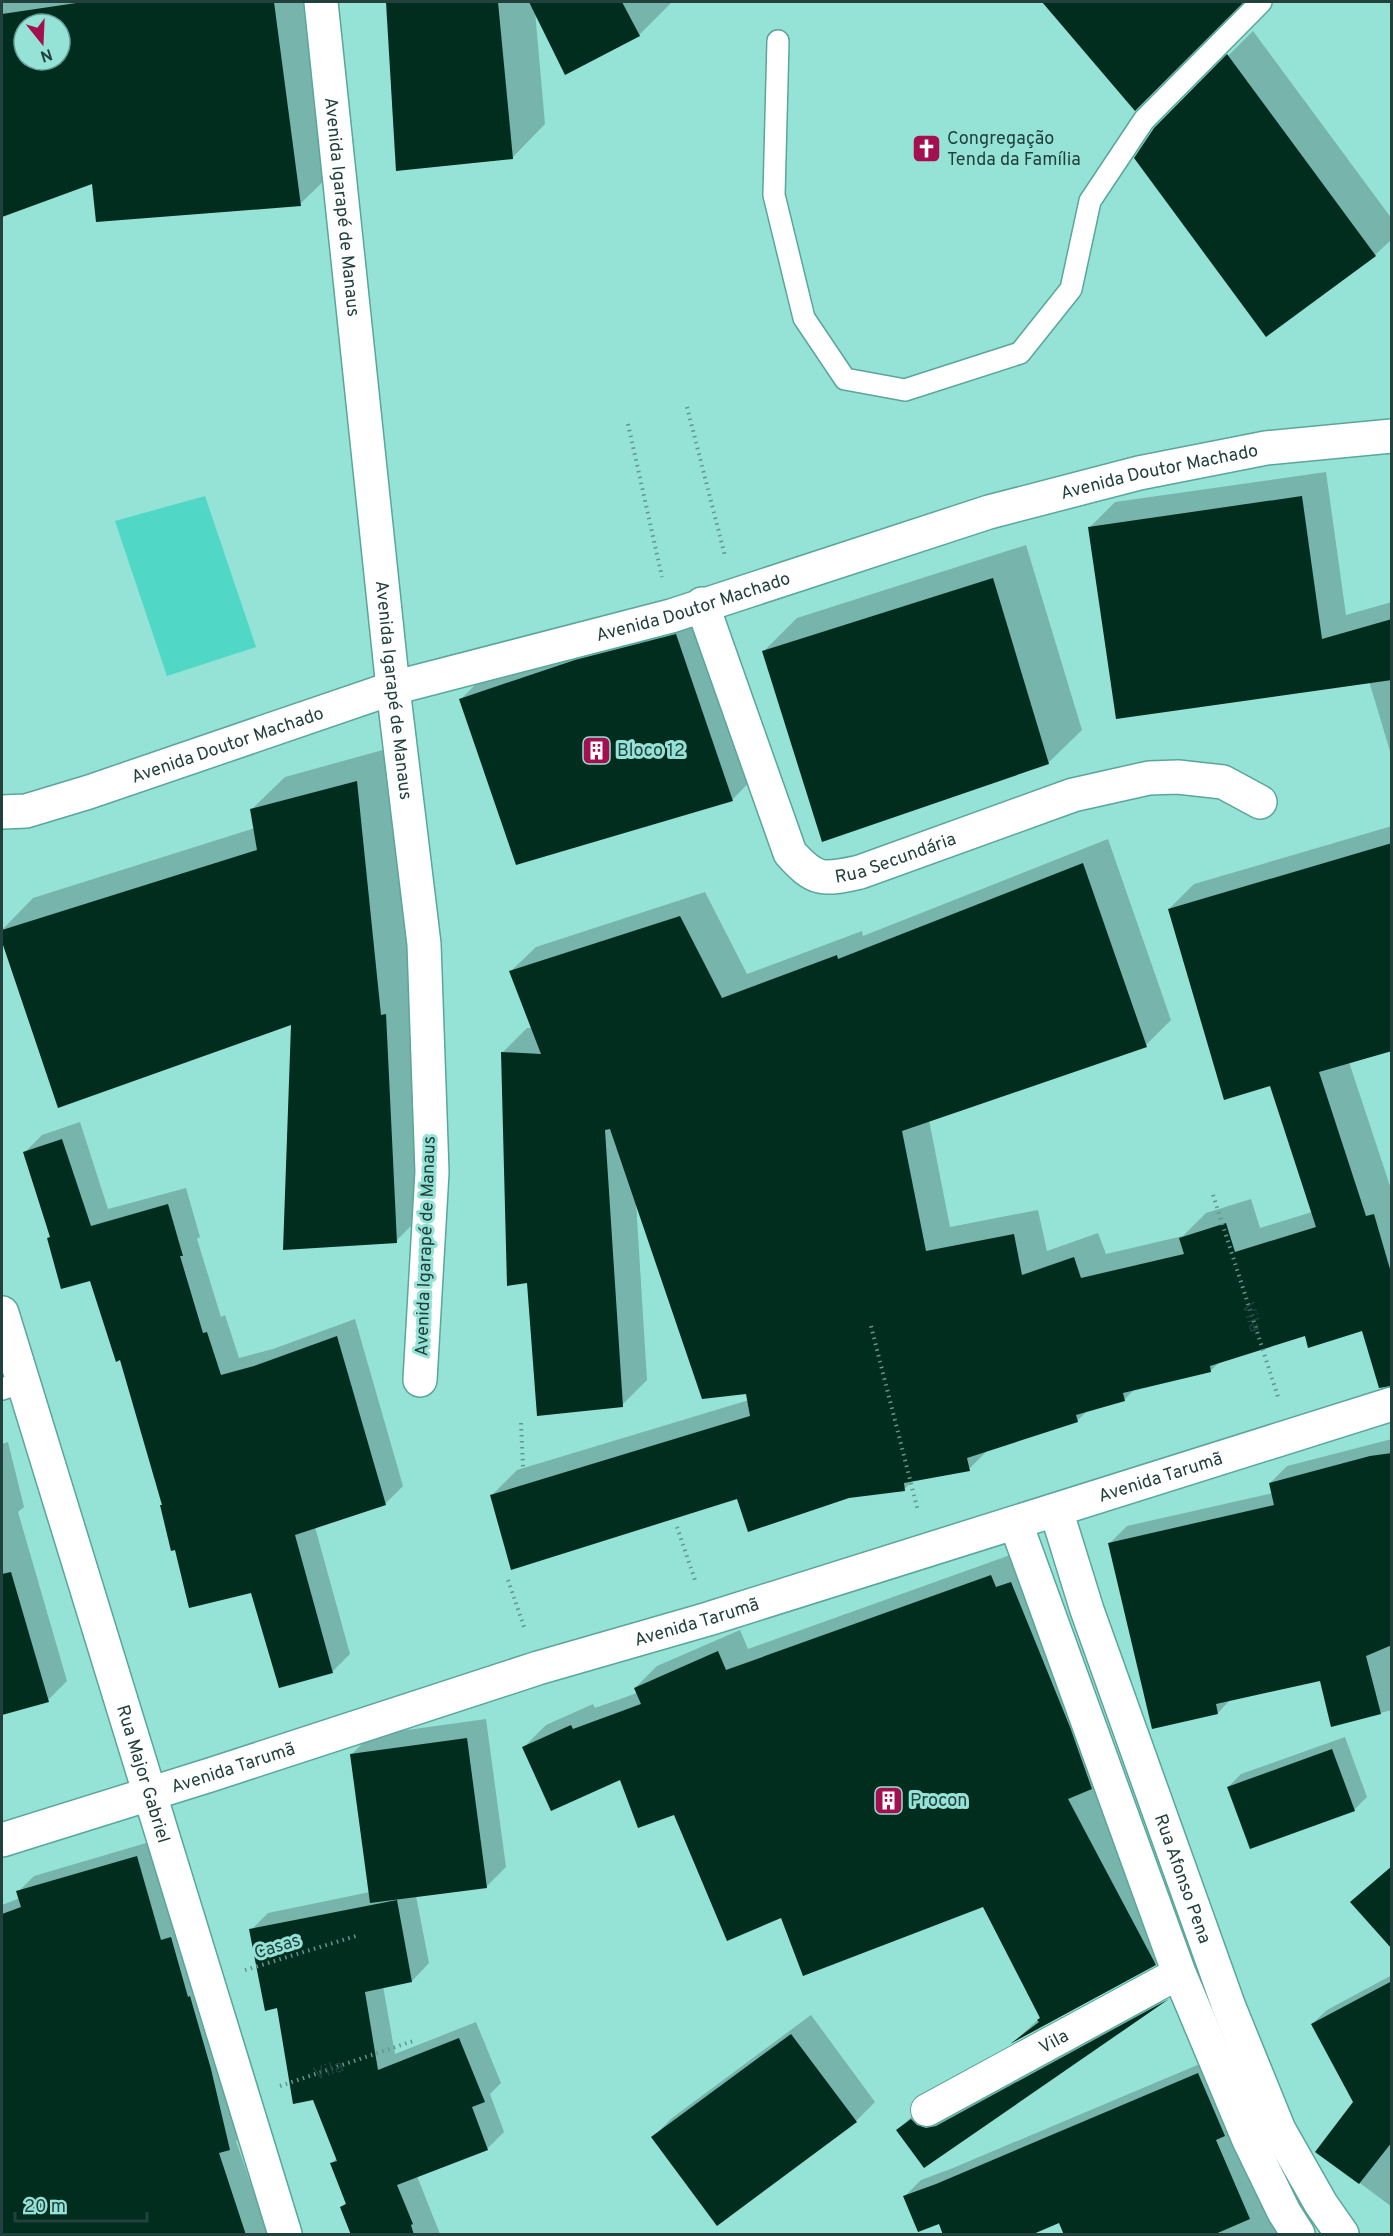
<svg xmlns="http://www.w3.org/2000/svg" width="1393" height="2236" font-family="Overpass,sans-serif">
<rect width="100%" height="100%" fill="#95e2d6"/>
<polygon fill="#51d7c6" points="205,496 256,647 167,676 115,521"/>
<g fill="#0003" fill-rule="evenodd">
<path d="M2,2H309L332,173L300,204L93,181L2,215ZM24,24H60V60H24Z"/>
<polygon points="387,2 672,2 639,35 535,11 545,124 512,158 398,169"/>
<polygon points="1044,2 1242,2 1135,109"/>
<polygon points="1253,31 1392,219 1392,239 1375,255 1267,335 1155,129"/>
<polygon points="1326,472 1346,615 1392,602 1392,758 1369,681 1090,527 1115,502"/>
<polygon points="1026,545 1082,730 1048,763 764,651 797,618"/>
<polygon points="710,602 765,766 732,800 461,699 494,666"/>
<polygon points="390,748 414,983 429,1208 396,1241 293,1023 59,1106 2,937 2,930 33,898 255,828 251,810 285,777"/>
<polygon points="1392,826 1392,1049 1349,1062 1392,1192 1392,1329 1306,1334 1221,1361 1210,1371 1136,1388 1124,1400 1088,1410 1077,1421 988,1450 969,1469 914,1480 904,1489 738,1497 492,1495 517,1470 749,1400 747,1393 636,1202 647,1380 622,1405 529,1282 502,1053 527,1028 533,1028 511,971 536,947 705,892 747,974 862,931 863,936 1108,839 1171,1020 1146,1045 929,1120 950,1227 1038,1210 1047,1251 1098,1233 1106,1254 1183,1236 1206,1213 1251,1199 1260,1228 1312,1212 1271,1084 1169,909 1194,884"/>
<polygon points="80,1122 108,1209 186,1188 200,1237 197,1239 221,1317 225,1315 239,1358 273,1349 355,1319 403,1486 385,1504 315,1527 350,1654 332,1672 164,1504 121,1359 91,1279 51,1236 24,1153 42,1135"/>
<polygon points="1392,1439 1392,1710 1332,1725 1321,1680 1231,1699 1218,1713 1110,1543 1127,1526 1273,1493 1270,1483 1287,1466"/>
<polygon points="8,1442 24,1507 18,1512 67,1681 48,1700 2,1714 2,1444"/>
<polygon points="1013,1554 1177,1942 1155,1964 1018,2038 1041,2017 984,1905 675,1813 620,1778 524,1747 546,1725 593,1704 595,1708 637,1693 635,1688 657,1666 740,1630 748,1649"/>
<polygon points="486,1719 506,1867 487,1886 416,1896 429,1963 412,1981 383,1986 395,2054 476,2022 501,2083 490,2094 504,2132 487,2149 417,2176 440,2234 353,2234 342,2207 347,2202 332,2163 337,2158 251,1930 268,1913 370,1892 352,1754 371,1735"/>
<polygon points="1345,1737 1367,1797 1354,1810 1228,1787 1241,1774"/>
<polygon points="153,1841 245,2132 236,2141 268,2234 2,2234 2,1905 20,1898 18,1892 34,1876"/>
<polygon points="1392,1975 1392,2207 1317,2151 1354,2102 1312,2024 1327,2010"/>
<polygon points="1175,1991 1168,1998 924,2166 898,2130 911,2117 925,2107"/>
<polygon points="811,2015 875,2102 856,2121 653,2137 672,2118"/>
<polygon points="1214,2058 1280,2234 1065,2234 1059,2221 940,2222 905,2196 921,2180 953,2168"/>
</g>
<g fill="#002d1d" fill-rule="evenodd">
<path d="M83,2H274L301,206L96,222L92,184L2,217V14ZM24,24H60V60H24Z"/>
<polygon points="386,2 498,2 513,159 396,171"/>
<polygon points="529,2 622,2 640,36 565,75"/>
<polygon points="1042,2 1244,2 1135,111"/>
<polygon points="1227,54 1376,256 1266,337 1134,158 1154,128"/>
<polygon points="1302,496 1322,639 1392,619 1392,680 1116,719 1088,527"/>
<polygon points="993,578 1049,764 822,842 762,651"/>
<polygon points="676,634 733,801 516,865 459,699 575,660"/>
<polygon points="357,781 381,1015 386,1014 397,1243 283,1250 291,1025 58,1108 2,942 2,930 257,850 250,809"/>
<polygon points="1392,843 1392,1051 1319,1072 1366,1216 1374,1214 1392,1276 1392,1386 1379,1388 1362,1331 1308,1348 1305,1336 1210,1366 1211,1372 1123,1393 1125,1401 1076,1415 1078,1422 967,1458 970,1471 904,1483 905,1491 849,1498 748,1532 737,1499 511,1570 490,1495 750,1416 746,1394 702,1399 610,1129 605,1130 623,1407 537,1416 527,1283 507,1286 501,1052 541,1054 509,971 680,916 722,998 837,955 838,959 1083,863 1147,1047 902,1131 926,1251 1014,1234 1022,1275 1074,1257 1081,1278 1184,1254 1179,1238 1226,1223 1235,1252 1316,1227 1270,1086 1224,1100 1168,909"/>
<polygon points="62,1139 91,1226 168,1204 183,1256 180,1256 203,1333 207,1332 221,1375 254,1366 337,1336 386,1505 295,1535 333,1673 279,1688 251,1593 189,1608 175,1550 171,1551 160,1505 162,1505 120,1360 116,1362 90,1281 61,1289 47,1238 50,1237 23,1152"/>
<polygon points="1392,1453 1392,1645 1366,1656 1381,1714 1331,1727 1320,1681 1216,1704 1218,1714 1152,1729 1108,1543 1274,1505 1269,1483 1370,1456"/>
<polygon points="11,1572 49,1702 2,1715 2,1574"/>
<polygon points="991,1575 996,1587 1011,1582 1070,1727 1092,1789 1068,1799 1156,1965 1010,2044 1039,2022 1037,2020 1040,2018 983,1907 803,1976 781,1918 727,1941 674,1815 638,1828 620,1780 551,1811 522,1747 571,1725 573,1729 641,1704 634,1688 718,1651 726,1670"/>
<polygon points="467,1738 487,1888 370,1903 350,1754"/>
<polygon points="1332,1749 1355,1811 1250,1849 1227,1787"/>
<polygon points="137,1856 161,1940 171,1937 188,1997 190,1996 211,2069 230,2150 219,2153 246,2235 2,2235 2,1914 21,1907 16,1891"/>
<polygon points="1392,1866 1392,1949 1350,1902"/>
<polygon points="397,1900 412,1982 365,1992 378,2070 459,2038 485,2102 472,2107 488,2150 397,2185 413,2224 411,2225 414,2235 351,2235 340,2207 346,2204 330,2163 337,2161 313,2100 293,2104 277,2008 265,2011 249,1929"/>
<polygon points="1392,1981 1392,2142 1359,2184 1315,2152 1353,2102 1311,2024"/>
<polygon points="1169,1999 924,2168 896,2130 911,2119 917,2125 926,2128 936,2126"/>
<polygon points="791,2034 857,2122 717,2226 651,2137"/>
<polygon points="1198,2073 1225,2136 1216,2140 1250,2219 1213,2235 1064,2235 1059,2223 1031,2235 943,2235 939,2224 918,2232 903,2196 936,2184"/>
</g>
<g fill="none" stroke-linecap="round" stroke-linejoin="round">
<defs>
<g id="service">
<polyline points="778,41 774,195 804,318 845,379 905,390 1020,353 1071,289 1090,201 1144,120 1261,2"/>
<polyline points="2,1389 23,1382"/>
</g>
<g id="pedestrian">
<path id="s3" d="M927,2110L1179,1973"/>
</g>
<g id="minor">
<path id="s4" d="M321,2L393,688L424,944L432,1172L420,1380"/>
<path id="s5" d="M702,604L790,853C816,882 823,880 860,872L1073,795L1149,778L1178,777L1223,782L1260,802"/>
<path id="s6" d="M2,812L26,811L89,792L393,688L671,616L989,512L1139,473L1266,448L1392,436"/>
<path id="s7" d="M1056,1510L1087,1610L1229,2007L1279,2130L1321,2204L1342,2234"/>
<polyline points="1016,1524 1179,1973 1249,2140 1284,2212 1298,2234"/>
</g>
<g id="tertiary">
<path id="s8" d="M2,1840L210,1775L538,1668L708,1619L1392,1404"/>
</g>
<g id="secondary">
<path id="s9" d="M2,1313L285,2234"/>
</g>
</defs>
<use href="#service" stroke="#5aa69a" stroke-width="24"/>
<use href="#pedestrian" stroke="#5aa69a" stroke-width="34"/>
<use href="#minor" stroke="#5aa69a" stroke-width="36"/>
<use href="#tertiary" stroke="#5aa69a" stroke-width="36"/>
<use href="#secondary" stroke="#5aa69a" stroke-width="36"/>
<g stroke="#609890" stroke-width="4" stroke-dasharray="1.5 4.5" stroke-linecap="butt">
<polyline points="687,407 725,556"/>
<polyline points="628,424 662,577"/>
<path id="s1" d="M1213,1195L1279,1400"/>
<polyline points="871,1326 918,1511"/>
<polyline points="521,1423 523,1467"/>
<polyline points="677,1527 696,1583"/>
<polyline points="508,1580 525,1630"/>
<polyline points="245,1970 356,1936"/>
<path id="s2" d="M280,2086L413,2041"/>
</g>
<use href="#service" stroke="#fff" stroke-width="21"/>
<use href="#pedestrian" stroke="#fff" stroke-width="32"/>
<use href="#minor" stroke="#fff" stroke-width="33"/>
<use href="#tertiary" stroke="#fff" stroke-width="33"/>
<use href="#secondary" stroke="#fff" stroke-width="33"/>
</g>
<defs>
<symbol id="church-square" viewBox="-11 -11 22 22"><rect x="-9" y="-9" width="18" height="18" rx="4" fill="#a30f4f" stroke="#95e2d6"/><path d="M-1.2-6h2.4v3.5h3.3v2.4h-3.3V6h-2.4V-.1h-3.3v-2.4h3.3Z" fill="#fff"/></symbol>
<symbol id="building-square" viewBox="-11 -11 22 22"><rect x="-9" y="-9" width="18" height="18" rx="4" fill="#a30f4f" stroke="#95e2d6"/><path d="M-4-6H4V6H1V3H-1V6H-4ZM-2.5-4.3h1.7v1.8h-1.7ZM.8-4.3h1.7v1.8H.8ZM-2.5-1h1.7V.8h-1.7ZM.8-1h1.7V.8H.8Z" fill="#fff"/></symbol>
</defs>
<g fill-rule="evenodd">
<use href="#church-square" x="910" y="132" width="33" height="33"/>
<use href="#building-square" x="580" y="734" width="33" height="33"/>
<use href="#building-square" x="872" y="1784" width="33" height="33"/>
</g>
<g text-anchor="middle" stroke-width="6" stroke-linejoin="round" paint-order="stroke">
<g font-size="18" fill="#22413d" stroke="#95e2d6" text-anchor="start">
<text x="947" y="144">Congregação<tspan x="947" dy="21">Tenda da Família</tspan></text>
<text x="617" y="756">Bloco 12</text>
<text x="910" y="1806">Procon</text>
</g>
<g font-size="18" fill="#22413d" stroke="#95e2d6">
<text dy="6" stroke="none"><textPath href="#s4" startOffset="206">Avenida Igarapé de Manaus</textPath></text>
<text dy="6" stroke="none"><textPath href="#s6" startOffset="1208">Avenida Doutor Machado</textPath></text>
<text dy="6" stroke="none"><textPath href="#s6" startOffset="722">Avenida Doutor Machado</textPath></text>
<text dy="6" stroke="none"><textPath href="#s4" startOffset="692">Avenida Igarapé de Manaus</textPath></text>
<text dy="6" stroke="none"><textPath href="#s6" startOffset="236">Avenida Doutor Machado</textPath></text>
<text dy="6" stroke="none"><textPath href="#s5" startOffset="381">Rua Secundária</textPath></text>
<text transform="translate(425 1246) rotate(-88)" y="6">Avenida Igarapé de Manaus</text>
<text dy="6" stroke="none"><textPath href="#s1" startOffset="128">Vila</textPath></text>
<text dy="6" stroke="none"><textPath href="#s8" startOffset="1214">Avenida Tarumã</textPath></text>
<text dy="6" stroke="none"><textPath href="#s8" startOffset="728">Avenida Tarumã</textPath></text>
<text dy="6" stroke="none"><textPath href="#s8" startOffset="242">Avenida Tarumã</textPath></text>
<text dy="6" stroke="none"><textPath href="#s9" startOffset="482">Rua Major Gabriel</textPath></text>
<text dy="6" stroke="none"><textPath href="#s7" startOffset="390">Rua Afonso Pena</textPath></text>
<text transform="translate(277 1946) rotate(-17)" y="6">Casas</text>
<text dy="6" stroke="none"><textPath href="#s3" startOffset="144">Vila</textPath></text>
<text dy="6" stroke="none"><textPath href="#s2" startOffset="51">Vila</textPath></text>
</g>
</g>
<rect width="1393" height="2236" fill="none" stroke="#22413d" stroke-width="6"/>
<g transform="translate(42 42) rotate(162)"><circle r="28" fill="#95e2d6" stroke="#67a299" stroke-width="1.5"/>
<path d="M0-4.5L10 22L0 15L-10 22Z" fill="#a30f4f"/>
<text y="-9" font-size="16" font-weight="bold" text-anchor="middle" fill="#22413d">N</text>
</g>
<path d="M15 2212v9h132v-9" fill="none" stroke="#22413d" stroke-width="3"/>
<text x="24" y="2212" font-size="18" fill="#22413d" stroke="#95e2d6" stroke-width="4.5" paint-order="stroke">20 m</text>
</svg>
